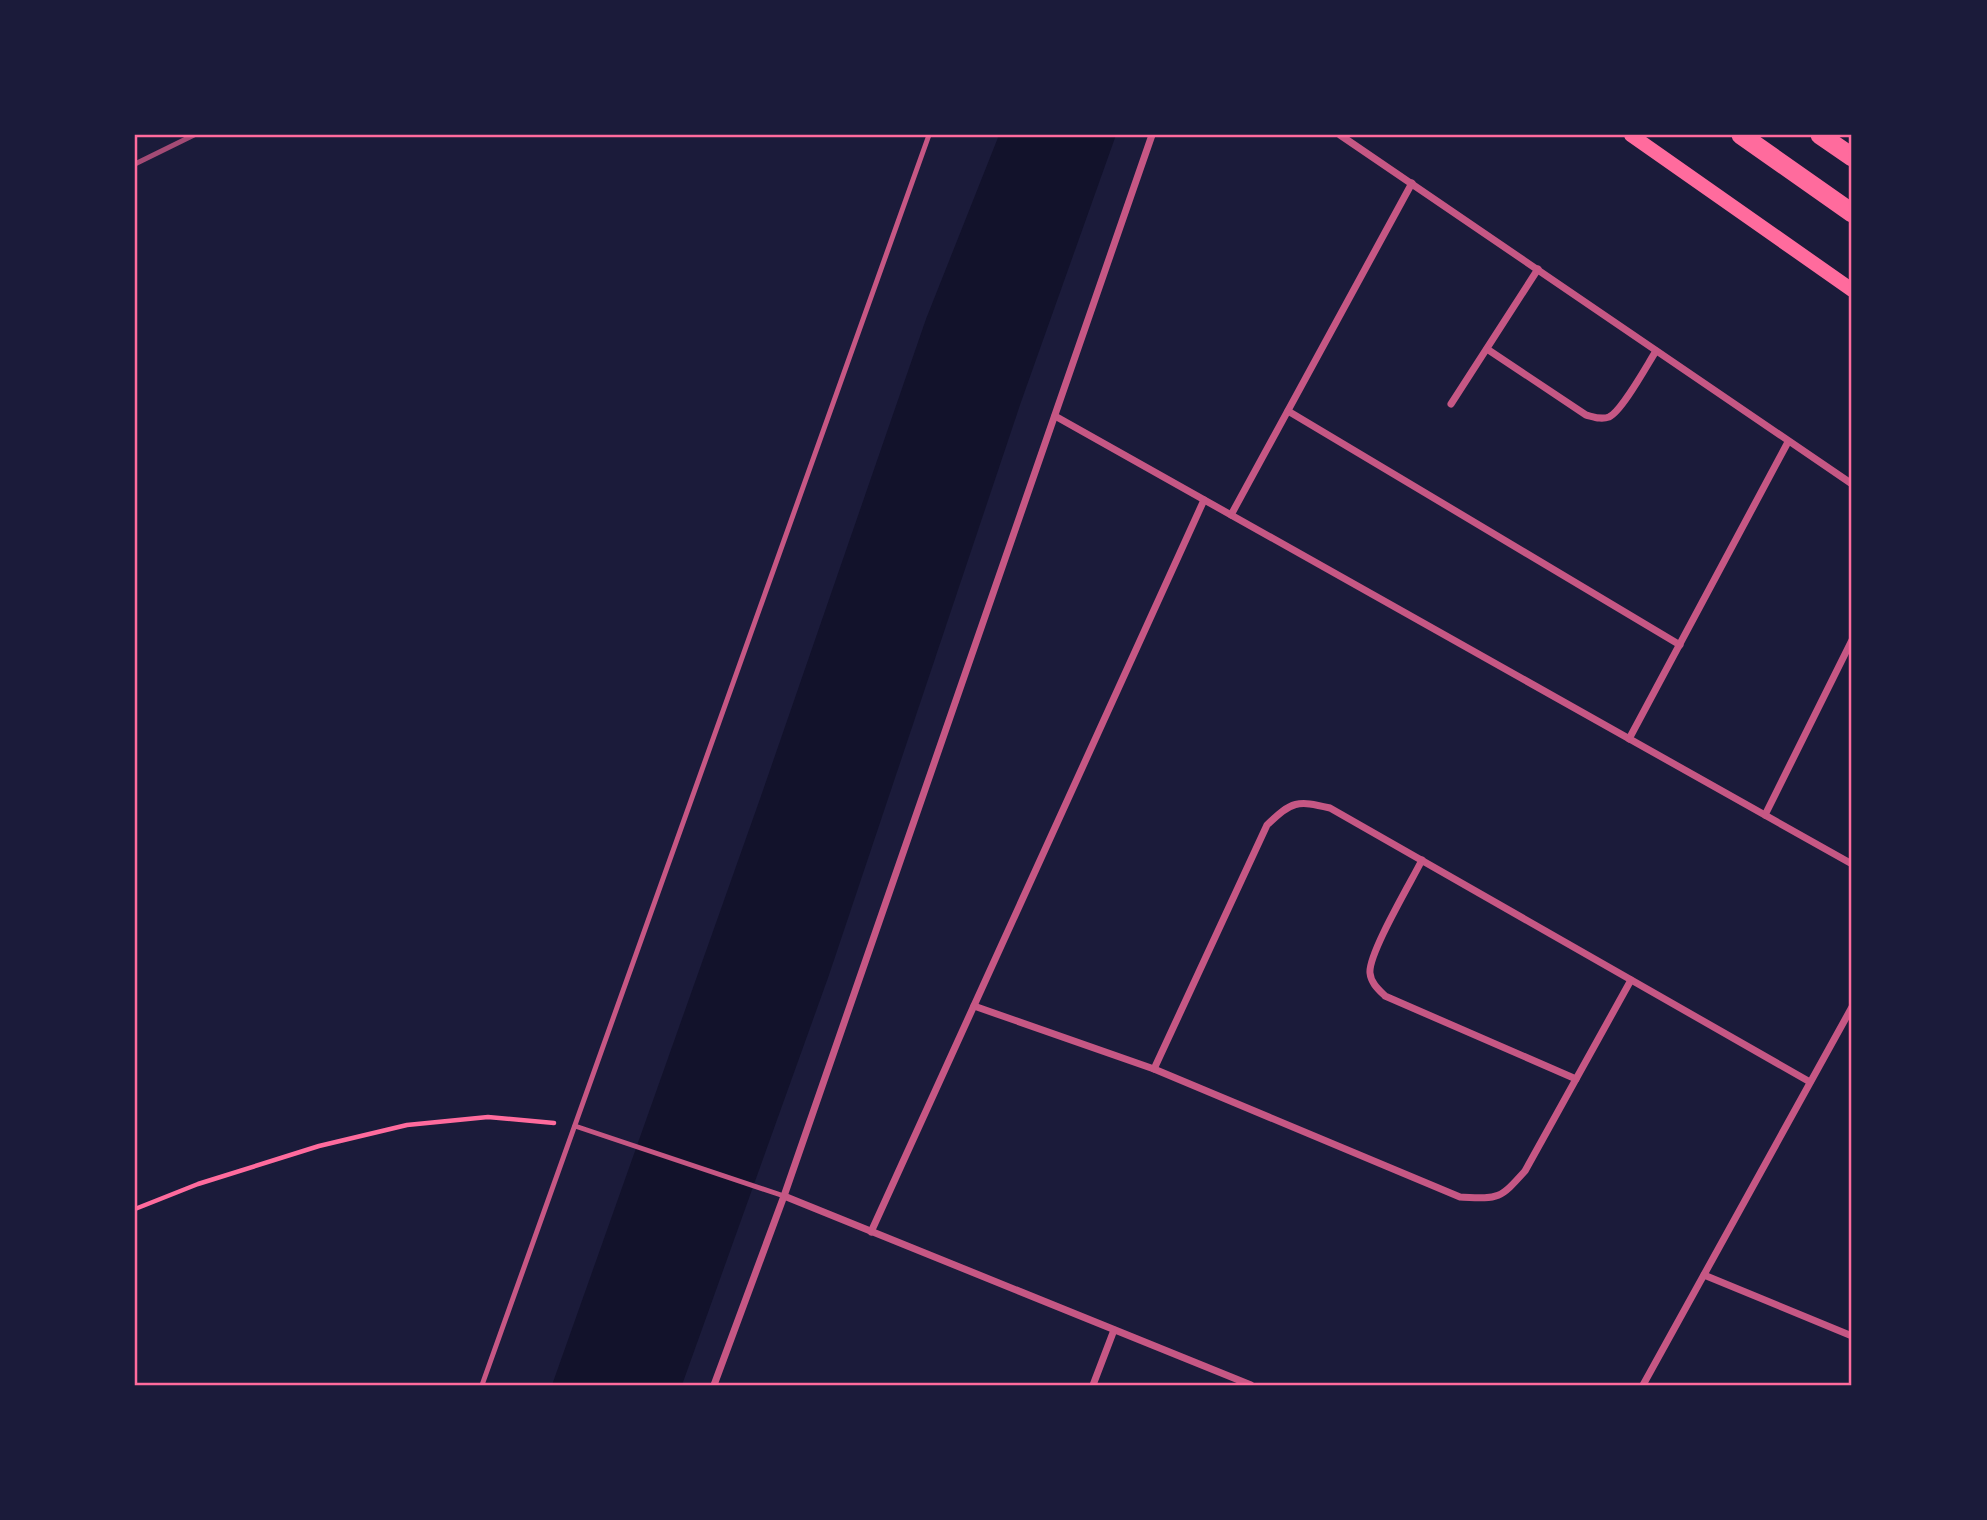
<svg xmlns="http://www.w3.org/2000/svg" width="1987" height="1520" font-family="'Playfair Display',serif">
<rect width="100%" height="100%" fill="#1b1b3a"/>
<polygon fill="#12122b" points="999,135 1116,135 1021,402 829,975 682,1385 552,1385 761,796 926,319"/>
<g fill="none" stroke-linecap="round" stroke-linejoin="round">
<polyline stroke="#ff6b9d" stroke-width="4.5" points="135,1209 198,1184 319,1146 407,1125 488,1117 554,1123"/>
<g stroke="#c65784" stroke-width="5">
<polyline points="575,1126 784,1196"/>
<polyline points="482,1385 929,135"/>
</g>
<g stroke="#c65784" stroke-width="7">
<polyline points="1340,135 1852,484"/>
<path d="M1487,349L1586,415C1594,417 1601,420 1609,417C1622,411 1647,365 1656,351"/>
<polyline points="1451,404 1538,269"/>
<polyline points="1288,411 1680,645"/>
<polyline points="1055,416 1852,864"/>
<polyline points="1231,515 1412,183"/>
<polyline points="1629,739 1788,442"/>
<polyline points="1765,815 1852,640"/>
<path d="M1422,860C1411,882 1368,954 1370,973C1371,983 1378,989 1385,996L1576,1079"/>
<path d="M974,1006L1154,1069L1267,825C1292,801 1297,800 1330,808L1810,1082"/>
<path d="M1154,1069L1460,1197C1499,1199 1499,1200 1525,1171L1631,980"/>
<polyline points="784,1196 1251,1385"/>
<polyline points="871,1232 1204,500"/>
<polyline points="1704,1275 1852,1336"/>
<polyline points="714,1385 784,1196 1152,135"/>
<polyline points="1093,1385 1114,1330"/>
<polyline points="1643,1385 1852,1007"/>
</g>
<polyline stroke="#ff6b9d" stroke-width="14" points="1631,135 1852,290"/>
<g stroke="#ff6b9d" stroke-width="19">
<polyline points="1741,135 1852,213"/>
<polyline points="1820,135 1852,157"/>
</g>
<polyline stroke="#a44b75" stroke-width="5" points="135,164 194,135"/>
</g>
<rect width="1987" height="1520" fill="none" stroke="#1b1b3a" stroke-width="273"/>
<rect x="136" y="136" width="1714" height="1248" fill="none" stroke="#ff6b9d" stroke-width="2.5"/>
</svg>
